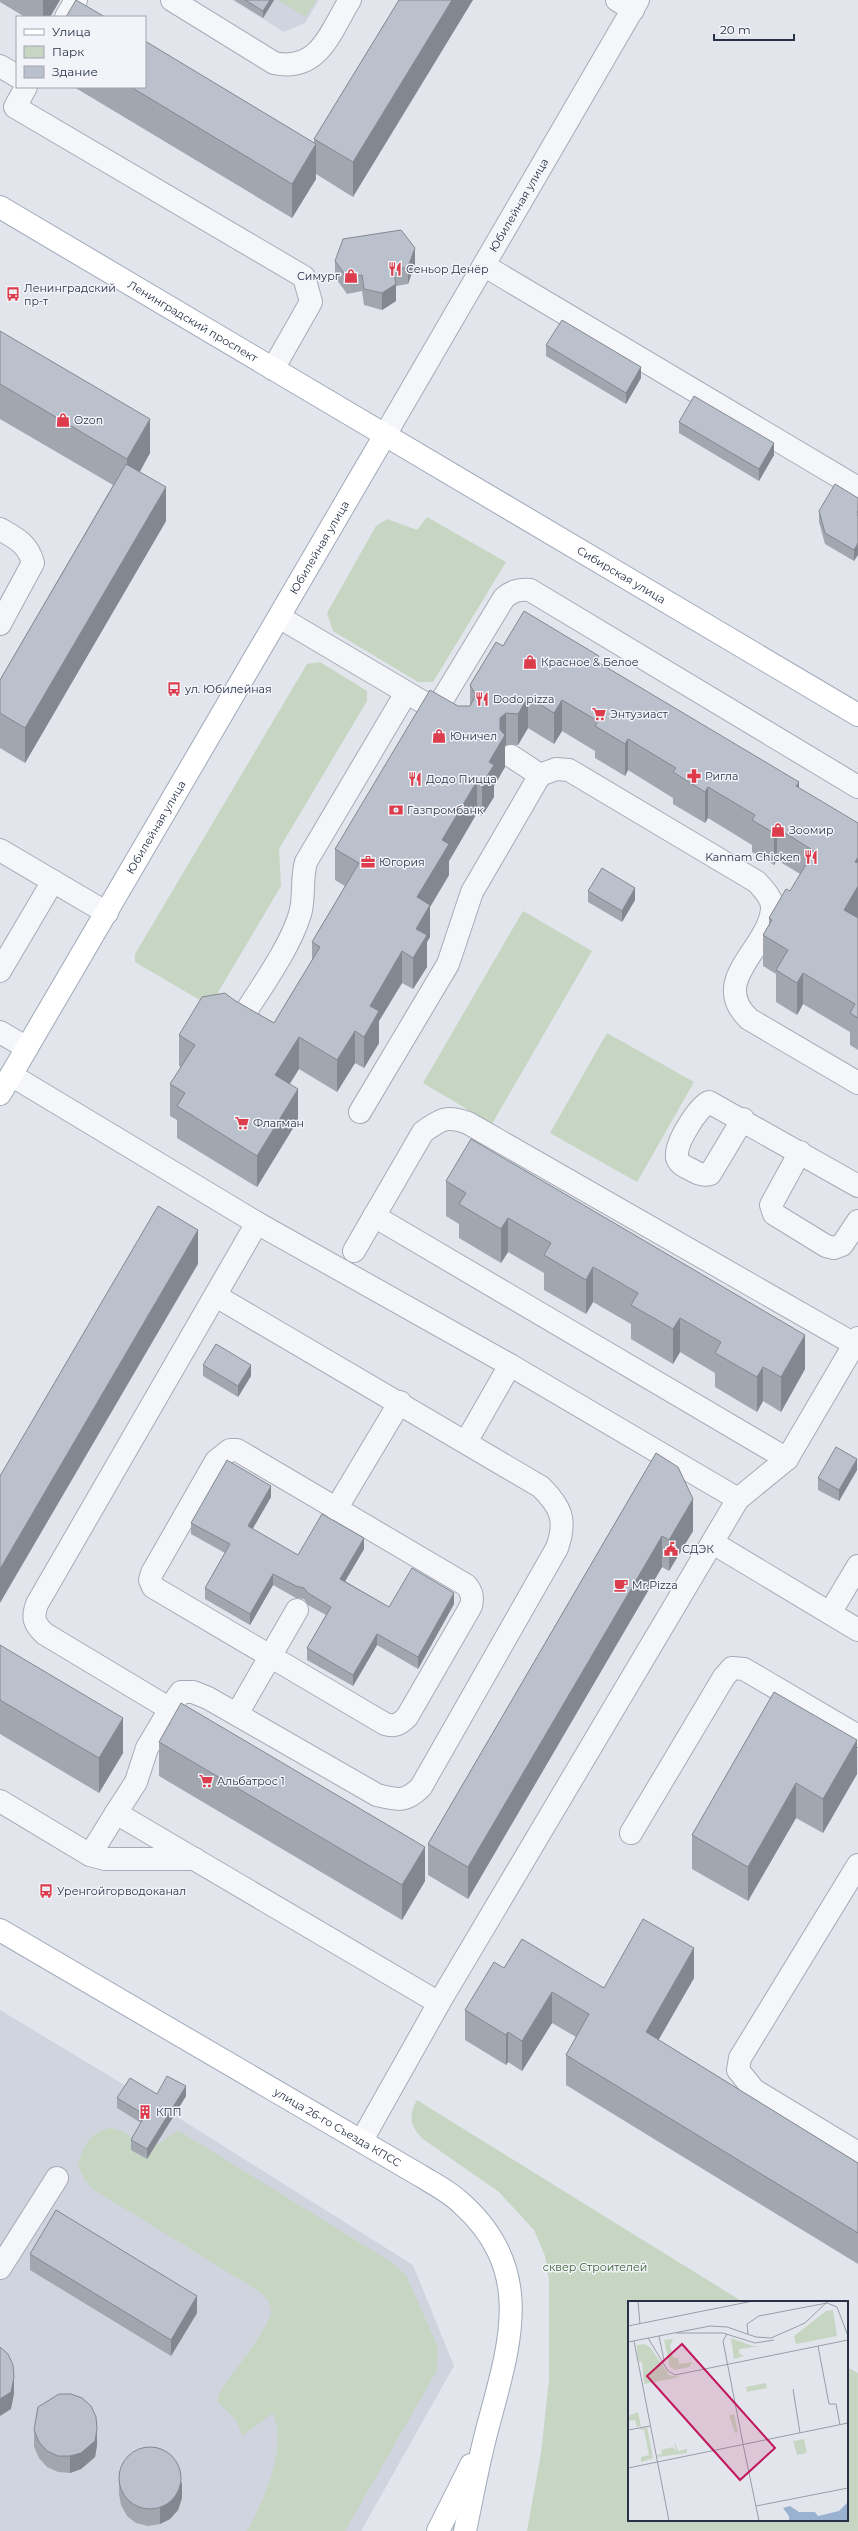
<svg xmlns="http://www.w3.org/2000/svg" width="858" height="2531" font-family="Montserrat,sans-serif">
<rect width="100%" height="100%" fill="#e2e5ec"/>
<g fill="#d0d4de">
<polygon points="232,0 319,0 305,23 284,32"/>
<polygon points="0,2010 174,2115 413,2265 454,2366 361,2531 0,2531"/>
</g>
<g fill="#c6d6c2">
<polygon points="278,0 316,0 306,17"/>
<polygon points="427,517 506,562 433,682 418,682 333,631 327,613 376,526 387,519 417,530"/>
<polygon points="320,662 367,691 367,701 279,849 281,886 210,1006 135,962 135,954 307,664"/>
<polygon points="523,911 592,951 492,1124 423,1083"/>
<polygon points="607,1033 694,1082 637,1182 550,1133"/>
<path d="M417,2100L743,2302H629V2520H847V2367L858,2373V2531H527L541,2453L549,2380V2279L545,2256L534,2230L499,2192L423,2139C410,2126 408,2116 417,2100Z"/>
<path d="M110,2128L121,2131L149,2146C165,2144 166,2136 179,2131L391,2262L406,2275L438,2347L436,2372L345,2531H247C264,2502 288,2446 273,2413L242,2436L236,2420L217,2401L221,2390C233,2372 266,2332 271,2313C273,2305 265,2297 260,2292L93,2189L85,2180L78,2167C83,2146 88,2134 110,2128Z"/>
</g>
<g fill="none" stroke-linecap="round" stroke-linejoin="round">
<defs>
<g id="minor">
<path d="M172,0L274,63C319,73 330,32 350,0"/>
<polyline points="617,0 633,10"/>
<polyline points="66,17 76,0"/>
<polyline points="0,66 17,76"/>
<polyline points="26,87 15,107 304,277 311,302 273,369"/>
<polyline points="485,266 858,488"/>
<path id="s1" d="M385,435L638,0"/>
<path d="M0,529C16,538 28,544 33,563L0,624"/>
<polyline points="279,617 448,717"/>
<path d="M436,710L504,598C512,591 519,589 530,590L858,787"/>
<polyline points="511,756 540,775"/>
<polyline points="0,850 107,913"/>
<polyline points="0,971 53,881"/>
<path d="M240,1021C259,990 290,948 300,914C305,898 301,879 306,862L406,693"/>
<polyline points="0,1032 27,1048"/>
<path d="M11,1075L257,1223L37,1604C32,1618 34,1624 45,1634L170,1709"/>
<path d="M360,1112L448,964L472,892L540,775L556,769L569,770L757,882C763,889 773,898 772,909C769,949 708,980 749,1019L858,1083"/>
<path d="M743,1119L710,1174C702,1176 697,1173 690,1169C683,1166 676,1162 677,1154C677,1141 698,1107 709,1102L858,1186"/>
<polyline points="800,1152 771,1205 774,1214 826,1246 834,1248 842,1245 858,1221"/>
<polyline points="374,1216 787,1459"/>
<polyline points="257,1223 510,1365"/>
<path d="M354,1251L423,1132C441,1119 447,1115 468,1123L854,1344"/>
<path d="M230,1450H237L466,1585C472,1592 473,1597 471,1606L407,1717C400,1724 395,1727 385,1724L153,1587L150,1580L152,1573L216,1461Z"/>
<polyline points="738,1499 787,1459 858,1338"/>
<polyline points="336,1509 400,1402"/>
<polyline points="713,1543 858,1630"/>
<polyline points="830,1613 858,1566"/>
<path d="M181,1692H193L208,1698L377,1795C398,1800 405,1803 421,1787L557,1548C567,1520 561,1507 541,1487L216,1296"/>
<polyline points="178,1696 147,1748 136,1782 116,1813 439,2003"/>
<polyline points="237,1714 297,1610"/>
<polyline points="0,1801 90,1855 105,1859 195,1859"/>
<polyline points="631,1833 724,1677 732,1668 744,1669 858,1736"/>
<polyline points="90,1855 116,1813"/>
<polyline points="858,1865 740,2058 738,2070 754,2090 858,2153"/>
<polyline points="362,2140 439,2003 738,1499 510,1365 466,1442"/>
<polyline points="0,2268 57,2178"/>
</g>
<g id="major">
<path id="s2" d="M0,207L858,715"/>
<path id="s3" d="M0,1094L385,435"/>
<path id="s4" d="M0,1930L421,2176C434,2184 450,2192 461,2203C537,2271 509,2346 487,2430C478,2464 472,2498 465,2531"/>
<polyline points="438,2531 471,2465"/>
</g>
</defs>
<use href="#minor" stroke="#a6abb7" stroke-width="24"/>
<use href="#major" stroke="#a0a8b9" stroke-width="24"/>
<use href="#minor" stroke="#f5f6f9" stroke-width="22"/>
<use href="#major" stroke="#fff" stroke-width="22"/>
</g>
<g fill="#a1a6af">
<polygon points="0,0 60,0 50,17 25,17 0,2"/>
<polygon points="234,0 274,0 263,18"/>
<polygon points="399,0 353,197 316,174 316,179 292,218 74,87 145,87 314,143 314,139"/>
<polygon points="335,261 415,264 408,284 396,286 396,301 382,310 364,305 362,291 347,294 335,277"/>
<polygon points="0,331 150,453 140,472 166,521 25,763 0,748 0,680 113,485 0,419"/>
<polygon points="546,345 641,378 626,404 546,356"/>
<polygon points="679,422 774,455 759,481 679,433"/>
<polygon points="858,498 854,561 825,544 819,522 819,511"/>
<polygon points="503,646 599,663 799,788 858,918 858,1050 850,1045 850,1032 803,1004 797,1015 776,1002 776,974 763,966 763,935 769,924 769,918 790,891 800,874 777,860 774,865 752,852 752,845 708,818 705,823 673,804 673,798 628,770 625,776 595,758 595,751 562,731 554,744 528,728 518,745 506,745 505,746 505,767 494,786 494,797 482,816 477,813 449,861 449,875 430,907 430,937 427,942 427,967 413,989 402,983 379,1021 379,1043 364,1068 355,1063 337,1092 299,1069 290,1084 298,1120 257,1187 177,1138 177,1120 170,1116 170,1084 181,1067 179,1066 179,1035 234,1000 274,1023 312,960 312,942 345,886 335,880 335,849 458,706 470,706 470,685"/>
<polygon points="588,891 635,900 622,922 588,902"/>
<polygon points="446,1181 805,1369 781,1412 763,1401 757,1412 715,1387 715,1373 680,1352 673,1364 631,1339 631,1324 593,1302 586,1314 544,1290 544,1273 508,1252 501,1263 459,1238 459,1224 446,1216"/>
<polygon points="203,1365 251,1376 238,1397 203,1376"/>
<polygon points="656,1453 693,1531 669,1571 662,1567 468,1899 428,1875 428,1844"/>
<polygon points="857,1470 839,1501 818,1490 818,1478"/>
<polygon points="271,1497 252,1529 298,1555 364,1549 345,1581 389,1607 454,1604 418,1669 377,1645 353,1686 307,1660 307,1648 326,1615 308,1605 304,1599 296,1598 273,1585 250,1625 205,1599 205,1588 225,1553 191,1534 191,1523"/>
<polygon points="0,1645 123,1753 99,1793 0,1734"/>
<polygon points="774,1692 857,1774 823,1833 796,1818 748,1901 692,1869 692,1835"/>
<polygon points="159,1742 425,1881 402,1920 159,1776"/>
<polygon points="504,1968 604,1988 694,1978 658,2040 858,2163 858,2264 566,2085 566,2055 576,2037 552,2023 522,2071 508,2062 506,2065 465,2040 465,2010"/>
<polygon points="186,2096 147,2159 131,2150 131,2140 141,2123 117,2108 117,2098"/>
<polygon points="30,2254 197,2313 171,2356 30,2270"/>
<polygon points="34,2430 97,2445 95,2457 81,2469 70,2473 58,2472 47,2467 39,2458 34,2447"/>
<polygon points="119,2477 182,2498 178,2510 170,2519 160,2524 148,2526 136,2523 127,2516 121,2505 119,2494"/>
</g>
<g fill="#83878f">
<polygon points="43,0 60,0 50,17 43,17"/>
<polygon points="270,0 274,0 263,18 263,11"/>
<polygon points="452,0 473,0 353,197 353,162"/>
<polygon points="316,144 316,179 292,218 292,184"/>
<polygon points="415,248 415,264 408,284 408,267"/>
<polygon points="396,284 396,301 382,310 382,293"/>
<polygon points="641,367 641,378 626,404 626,393"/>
<polygon points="150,419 150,453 127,493 127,459"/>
<polygon points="774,443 774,455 759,481 759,469"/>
<polygon points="166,487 166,521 25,763 25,728"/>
<polygon points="858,543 858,555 854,561 854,550"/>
<polygon points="599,656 599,688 596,661"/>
<polygon points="528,697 528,728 518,745 518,714"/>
<polygon points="562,700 562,731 554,744 554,713"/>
<polygon points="506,713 506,745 505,746 505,767 494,786 494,797 482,816 482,784 500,730 500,718"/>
<polygon points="628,739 628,770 625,776 625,744"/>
<polygon points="477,781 477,813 449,861 449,875 430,907 430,937 427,942 427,967 413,989 413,958 416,929 417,897 442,840"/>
<polygon points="799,782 799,813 796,786"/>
<polygon points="708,787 708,818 705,823 705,792"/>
<polygon points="777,828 777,860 774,865 774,833"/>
<polygon points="858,857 858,917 844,941 844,910 855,862"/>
<polygon points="635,888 635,900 622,922 622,911"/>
<polygon points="402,951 402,983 379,1021 379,1043 364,1068 364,1037 370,1006"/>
<polygon points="803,973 803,1004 797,1015 797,983"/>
<polygon points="355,1031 355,1063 337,1092 337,1060"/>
<polygon points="299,1037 299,1069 275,1106 275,1075"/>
<polygon points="298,1089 298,1120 257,1187 257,1156"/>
<polygon points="508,1218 508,1252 501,1263 501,1229"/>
<polygon points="198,1230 198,1264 0,1603 0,1569"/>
<polygon points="593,1267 593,1302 586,1314 586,1280"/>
<polygon points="680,1318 680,1352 673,1364 673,1329"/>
<polygon points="805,1335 805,1369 781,1412 781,1377"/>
<polygon points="251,1365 251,1376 238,1397 238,1386"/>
<polygon points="763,1367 763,1401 757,1412 757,1377"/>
<polygon points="857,1459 857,1470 839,1501 839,1490"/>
<polygon points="271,1486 271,1497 248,1537 248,1526"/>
<polygon points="693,1499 693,1531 669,1571 669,1540"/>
<polygon points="662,1536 662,1567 468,1899 468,1867"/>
<polygon points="364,1538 364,1549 340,1590 340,1579"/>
<polygon points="273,1574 273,1585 250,1625 250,1614"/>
<polygon points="454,1593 454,1604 418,1669 418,1657"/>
<polygon points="377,1634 377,1645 353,1686 353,1675"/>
<polygon points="123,1718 123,1753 99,1793 99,1758"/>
<polygon points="857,1740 857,1774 823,1833 823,1799"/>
<polygon points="796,1783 796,1818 748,1901 748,1867"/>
<polygon points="425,1847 425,1881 402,1920 402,1885"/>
<polygon points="694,1948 694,1978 646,2062 646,2032"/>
<polygon points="552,1992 552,2023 522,2071 522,2041"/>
<polygon points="508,2032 508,2062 506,2065 506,2035"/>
<polygon points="186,2086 186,2096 147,2159 147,2149"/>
<polygon points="197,2296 197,2313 171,2356 171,2340"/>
<polygon points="14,2377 14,2394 11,2409 0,2416 0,2399"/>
<polygon points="97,2429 97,2445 95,2457 81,2469 70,2473 70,2456"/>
<polygon points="182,2482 182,2498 178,2510 170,2519 160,2524 160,2508"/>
</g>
<g fill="#bbc1cc" stroke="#83878f">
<polygon points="76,0 105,17 66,17"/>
<polygon points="245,0 270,0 263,11"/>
<polygon points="399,0 452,0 353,162 314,139"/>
<polygon points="145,41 316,144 292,184 131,87 145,87"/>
<polygon points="401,230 415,248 408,267 393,270 396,284 382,293 364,289 362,275 347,277 335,261 343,239"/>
<polygon points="562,320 641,367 626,393 546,345"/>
<polygon points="0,331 150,419 127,459 0,384"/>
<polygon points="694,396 774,443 759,469 679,422"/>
<polygon points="126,464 166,487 25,728 0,713 0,680"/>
<polygon points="835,484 858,498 858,510 857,514 858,516 858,543 854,550 825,533 819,511"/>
<polygon points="524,611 599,656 596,661 799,782 796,786 858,823 858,857 855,862 858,863 858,886 844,910 858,918 858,1018 850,1013 855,1004 803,973 797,983 776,970 788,950 763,935 772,920 769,918 786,889 790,891 814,851 777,828 774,833 752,820 755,815 708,787 705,792 673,772 676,768 628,739 625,744 595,726 598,721 562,700 554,713 528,697 518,714 506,713 500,718 500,730 505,735 489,762 494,765 482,784 477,781 442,840 449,844 417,897 430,905 416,929 427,935 413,958 402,951 370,1006 379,1011 364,1037 355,1031 337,1060 299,1037 275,1075 298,1089 257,1156 177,1106 185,1093 170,1084 195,1045 179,1035 202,997 225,993 234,1000 274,1023 320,947 312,942 359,863 335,849 430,690 458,706 470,706 476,695 470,685 496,642 503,646"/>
<polygon points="602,868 635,888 622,911 588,891"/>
<polygon points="471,1139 805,1335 781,1377 763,1367 757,1377 715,1353 721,1342 680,1318 673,1329 631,1305 638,1293 593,1267 586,1280 544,1255 551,1243 508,1218 501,1229 459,1204 466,1193 446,1181"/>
<polygon points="158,1206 198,1230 0,1569 0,1476"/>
<polygon points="216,1344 251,1365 238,1386 203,1365"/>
<polygon points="836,1447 857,1459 839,1490 818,1478"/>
<polygon points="656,1453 678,1467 693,1499 669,1540 662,1536 468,1867 428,1844"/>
<polygon points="227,1460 271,1486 248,1526 298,1555 322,1514 364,1538 340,1579 389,1607 412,1568 454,1593 418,1657 377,1634 353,1675 307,1648 331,1607 308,1593 304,1588 296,1586 273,1574 250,1614 205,1588 230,1544 191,1523"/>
<polygon points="0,1645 123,1718 99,1758 0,1700"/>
<polygon points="774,1692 857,1740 823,1799 796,1783 748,1867 692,1835"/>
<polygon points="181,1703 425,1847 402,1885 159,1742"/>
<polygon points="643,1919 694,1948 646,2032 858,2163 858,2233 566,2055 589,2014 552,1992 522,2041 508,2032 506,2035 465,2010 494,1962 504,1968 522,1939 604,1988"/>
<polygon points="167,2076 186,2086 147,2149 131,2140 145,2115 117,2098 130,2078 157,2094"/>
<polygon points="56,2210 197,2296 171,2340 30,2254"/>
<polygon points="0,2347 8,2354 13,2365 14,2377 11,2392 0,2399"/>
<polygon points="59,2394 71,2394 82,2398 91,2406 96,2417 97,2429 95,2441 81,2453 70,2456 58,2456 47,2451 39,2442 34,2430 38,2407"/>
<circle cx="150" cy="2478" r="31"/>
</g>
<defs>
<symbol id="restaurant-bare" viewBox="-9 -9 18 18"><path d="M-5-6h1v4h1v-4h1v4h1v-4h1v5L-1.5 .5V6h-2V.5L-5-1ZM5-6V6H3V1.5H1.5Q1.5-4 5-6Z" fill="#dc3c4b" stroke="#f2f4f9" stroke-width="2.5" paint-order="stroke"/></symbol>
<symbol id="shop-bare" viewBox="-9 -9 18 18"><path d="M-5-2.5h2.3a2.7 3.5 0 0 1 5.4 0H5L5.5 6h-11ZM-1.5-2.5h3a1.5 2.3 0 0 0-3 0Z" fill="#dc3c4b" stroke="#f2f4f9" stroke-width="2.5" paint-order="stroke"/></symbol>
<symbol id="bus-bare" viewBox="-9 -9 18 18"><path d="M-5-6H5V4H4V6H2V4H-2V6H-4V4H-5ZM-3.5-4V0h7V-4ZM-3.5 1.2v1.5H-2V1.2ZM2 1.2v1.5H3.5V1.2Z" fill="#dc3c4b" stroke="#f2f4f9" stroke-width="2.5" paint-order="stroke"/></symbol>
<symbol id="supermarket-bare" viewBox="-9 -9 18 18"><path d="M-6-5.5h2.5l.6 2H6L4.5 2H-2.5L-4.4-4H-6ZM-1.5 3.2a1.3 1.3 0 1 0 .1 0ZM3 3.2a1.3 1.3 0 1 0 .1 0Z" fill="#dc3c4b" stroke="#f2f4f9" stroke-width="2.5" paint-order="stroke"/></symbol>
<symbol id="pharmacy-bare" viewBox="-9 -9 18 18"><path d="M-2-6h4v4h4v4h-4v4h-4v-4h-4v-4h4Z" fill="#dc3c4b" stroke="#f2f4f9" stroke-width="2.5" paint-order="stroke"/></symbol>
<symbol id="bank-bare" viewBox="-9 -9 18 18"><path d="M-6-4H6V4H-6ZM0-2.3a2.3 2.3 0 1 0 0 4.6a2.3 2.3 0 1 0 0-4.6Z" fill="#dc3c4b" stroke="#f2f4f9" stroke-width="2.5" paint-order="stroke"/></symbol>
<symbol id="office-bare" viewBox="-9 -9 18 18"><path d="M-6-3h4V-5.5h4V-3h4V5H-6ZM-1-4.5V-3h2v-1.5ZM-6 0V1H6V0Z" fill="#dc3c4b" stroke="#f2f4f9" stroke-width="2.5" paint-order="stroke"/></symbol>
<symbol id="civic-bare" viewBox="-9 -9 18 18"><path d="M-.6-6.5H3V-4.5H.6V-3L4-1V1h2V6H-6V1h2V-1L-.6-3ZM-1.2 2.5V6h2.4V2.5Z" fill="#dc3c4b" stroke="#f2f4f9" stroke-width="2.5" paint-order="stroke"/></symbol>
<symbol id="cafe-bare" viewBox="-9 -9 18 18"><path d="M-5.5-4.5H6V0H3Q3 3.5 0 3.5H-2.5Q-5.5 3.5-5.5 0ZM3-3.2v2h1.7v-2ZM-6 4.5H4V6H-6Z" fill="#dc3c4b" stroke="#f2f4f9" stroke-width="2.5" paint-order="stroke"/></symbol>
<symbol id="building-bare" viewBox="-9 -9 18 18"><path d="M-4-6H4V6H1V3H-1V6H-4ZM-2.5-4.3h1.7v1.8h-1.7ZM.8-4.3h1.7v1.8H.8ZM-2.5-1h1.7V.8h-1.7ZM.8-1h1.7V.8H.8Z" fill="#dc3c4b" stroke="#f2f4f9" stroke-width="2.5" paint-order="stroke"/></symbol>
</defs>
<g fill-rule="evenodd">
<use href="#restaurant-bare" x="385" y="259" width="20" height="20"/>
<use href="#shop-bare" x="341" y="266" width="20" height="20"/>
<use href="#bus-bare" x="3" y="284" width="20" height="20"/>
<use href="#shop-bare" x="53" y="410" width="20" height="20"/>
<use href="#shop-bare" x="520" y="652" width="20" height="20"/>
<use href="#bus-bare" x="164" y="679" width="20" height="20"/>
<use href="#restaurant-bare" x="472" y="689" width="20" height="20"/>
<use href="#supermarket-bare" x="589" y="704" width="20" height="20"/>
<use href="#shop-bare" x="429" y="726" width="20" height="20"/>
<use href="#pharmacy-bare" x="684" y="766" width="20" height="20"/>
<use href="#restaurant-bare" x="405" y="769" width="20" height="20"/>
<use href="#bank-bare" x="386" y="800" width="20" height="20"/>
<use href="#shop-bare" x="768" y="820" width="20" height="20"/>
<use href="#restaurant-bare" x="801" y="847" width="20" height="20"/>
<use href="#office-bare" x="358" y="852" width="20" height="20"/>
<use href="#supermarket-bare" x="232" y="1113" width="20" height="20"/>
<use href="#civic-bare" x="661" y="1539" width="20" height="20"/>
<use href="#cafe-bare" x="611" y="1575" width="20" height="20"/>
<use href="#supermarket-bare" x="196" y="1771" width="20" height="20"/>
<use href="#bus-bare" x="36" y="1881" width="20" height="20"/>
<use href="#building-bare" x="135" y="2102" width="20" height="20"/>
</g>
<g text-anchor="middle" stroke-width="3" stroke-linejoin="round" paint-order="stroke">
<g font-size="11" fill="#283146" stroke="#f2f4f9">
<text dy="4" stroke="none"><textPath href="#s1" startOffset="266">Юбилейная улица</textPath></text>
<text dy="4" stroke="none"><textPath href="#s2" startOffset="224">Ленинградский проспект</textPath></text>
<text dy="4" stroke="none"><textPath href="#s3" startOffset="633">Юбилейная улица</textPath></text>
<text dy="4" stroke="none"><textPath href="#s2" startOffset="722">Сибирская улица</textPath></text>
<text dy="4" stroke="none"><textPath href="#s3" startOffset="309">Юбилейная улица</textPath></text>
<text dy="4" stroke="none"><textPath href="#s4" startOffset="391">улица 26-го Съезда КПСС</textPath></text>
</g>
<g font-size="11" fill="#283146" stroke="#f2f4f9" text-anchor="start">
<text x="406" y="273">Сеньор Денёр</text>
<text x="340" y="280" text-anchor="end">Симург</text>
<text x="24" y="292">Ленинградский<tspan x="24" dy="13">пр-т</tspan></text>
<text x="74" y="424">Ozon</text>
<text x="541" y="666">Красное &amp; Белое</text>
<text x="185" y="693">ул. Юбилейная</text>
<text x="493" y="703">Dodo pizza</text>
<text x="610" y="718">Энтузиаст</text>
<text x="450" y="740">Юничел</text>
<text x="705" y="780">Ригла</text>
<text x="426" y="783">Додо Пицца</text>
<text x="407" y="814">Газпромбанк</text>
<text x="789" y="834">Зоомир</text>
<text x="800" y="861" text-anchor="end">Kannam Chicken</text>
<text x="379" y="866">Югория</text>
<text x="253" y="1127">Флагман</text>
<text x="682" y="1553">СДЭК</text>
<text x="632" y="1589">Mr.Pizza</text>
<text x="217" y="1785">Альбатрос 1</text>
<text x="57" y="1895">Уренгойгорводоканал</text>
<text x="156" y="2116">КПП</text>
</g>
<g font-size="11" fill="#3a6334" stroke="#f2f4f9">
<text x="595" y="2271">cквер Cтроителей</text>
</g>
</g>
<g transform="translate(628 2301)">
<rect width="220" height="220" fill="#e2e5ec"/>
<path d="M205,9L209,35L168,43L166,35L198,10ZM103,37L125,45H133L111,48V52L116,55L106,58ZM45,38L42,45L45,56L50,57L51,63L64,61L61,66L47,69L42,66L36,39ZM16,43L22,46L41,74L53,76L16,83L14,61H11L9,50V44ZM138,82L139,87L119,91L118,86ZM10,111L13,125L9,126L7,119L1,120L0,115ZM106,113L110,131L107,132L101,114ZM19,126L25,157L13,161V156L21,154L16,129L10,128ZM176,138L179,152L169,154L165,140ZM46,139L50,150L59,148V152L30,156L29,154L34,153L33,149L45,146L48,150Z" fill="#c6d6c2"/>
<path d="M220,201V220H161V215L155,207L162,205L171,211H187L190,215L211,210Z" fill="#9ab1cf"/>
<path fill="none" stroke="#989daa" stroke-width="1" d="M10,0L12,23M0,25L125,0M48,32H95L127,42L146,39M99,33L95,40L115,143M120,33L119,23L131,15L199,2L209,6L220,35M31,35L36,59M20,37L40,70L47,74L220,39M6,40L41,220M0,41L82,25L99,26L128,36L143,37L177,22L200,0M190,45L201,103H208L212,124M165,88L172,132M0,129L22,125M115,143L131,220M0,167L220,122M128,205L220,187"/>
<path fill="#c2185b" fill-opacity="0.15" stroke="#c2185b" stroke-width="2" d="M54,43L147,147L112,179L19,75Z"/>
<rect width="220" height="220" fill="none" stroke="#283146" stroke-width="2"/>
</g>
<rect x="16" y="16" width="130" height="72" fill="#f2f4f9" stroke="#a1a6b1"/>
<rect x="24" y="29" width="20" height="6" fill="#ffffff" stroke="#a1a6b1"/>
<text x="52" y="36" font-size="12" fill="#283146">Улица</text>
<rect x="24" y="46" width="20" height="12" fill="#c6d6c2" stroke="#a1a6b1"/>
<text x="52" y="56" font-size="12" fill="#283146">Парк</text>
<rect x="24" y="66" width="20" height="12" fill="#bbc1cc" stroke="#a1a6b1"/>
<text x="52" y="76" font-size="12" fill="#283146">Здание</text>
<path d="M714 34v6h80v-6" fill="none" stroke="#283146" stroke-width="2"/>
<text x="720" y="34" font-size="12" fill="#283146" stroke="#f2f4f9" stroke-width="3" paint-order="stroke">20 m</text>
</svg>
